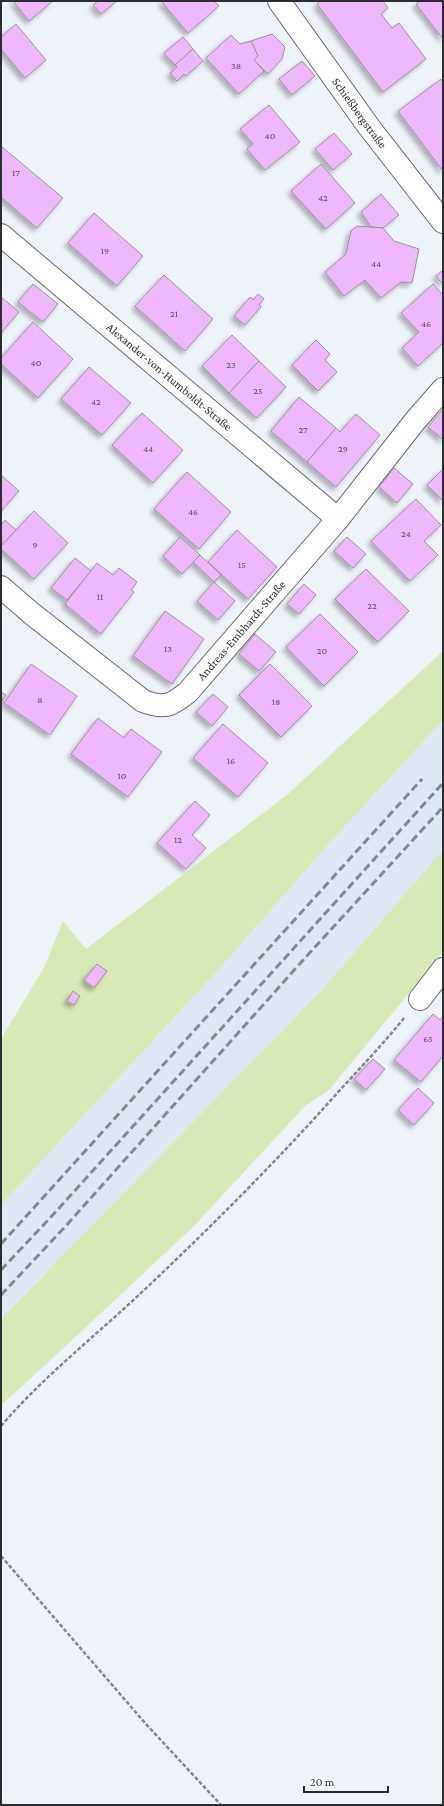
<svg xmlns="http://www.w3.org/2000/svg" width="444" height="1806" font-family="'Crimson Pro',serif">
<defs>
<filter id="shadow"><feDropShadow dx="-3.5" dy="3.5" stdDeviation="2" flood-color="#0004"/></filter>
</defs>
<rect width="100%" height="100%" fill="#eef2f9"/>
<polygon fill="#dfe7f4" points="443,720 443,850 321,991 1,1319 1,1205 219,969 326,847"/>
<g fill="#d9e9b5">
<polygon points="443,651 443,720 326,847 219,969 1,1205 1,1039 45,966 63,921 86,949 288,794"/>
<polygon points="443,850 443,952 329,1090 305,1106 194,1226 54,1357 1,1405 1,1319 321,991"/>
</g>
<g fill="#efb7fd" stroke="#99959b" filter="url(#shadow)">
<polygon points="13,1 53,1 29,21"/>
<polygon points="98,1 117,1 101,14 93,5"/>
<polygon points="161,1 214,1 219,6 188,33"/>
<polygon points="320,1 383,1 388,8 381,14 392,28 399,23 426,59 383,92 317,4"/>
<polygon points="420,1 443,1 443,39 416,4"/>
<polygon points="16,24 46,60 25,78 1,49 1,37"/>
<polygon points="272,34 285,47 282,59 268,74 254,60 258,56 251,41"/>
<polygon points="231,35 240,44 251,41 258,56 254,60 264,71 239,94 206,58"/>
<polygon points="183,37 193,49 175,65 164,53"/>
<polygon points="193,49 203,61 186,76 184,74 177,81 170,73 177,67 175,65"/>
<polygon points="302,61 315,76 292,95 279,79"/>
<polygon points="441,79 443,82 443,171 398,111"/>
<polygon points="269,105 300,142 265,170 247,149 253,144 240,129"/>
<polygon points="334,133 352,154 333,170 315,149"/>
<polygon points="1,146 63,198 37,228 1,197"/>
<polygon points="321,164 355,203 326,229 291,191"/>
<polygon points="381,194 399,215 383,228 371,227 361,212"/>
<polygon points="94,213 143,256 117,286 68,243"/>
<polygon points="357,226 383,228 394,241 419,249 412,283 401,282 381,298 365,280 344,296 325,272 346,254 351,231"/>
<polygon points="443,270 443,285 436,276"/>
<polygon points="164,275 213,319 185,351 135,306"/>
<polygon points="33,284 58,304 43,322 18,302"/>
<polygon points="433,284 443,295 443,343 418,366 402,348 419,332 401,313"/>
<polygon points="258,294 264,299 259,305 261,307 245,325 234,316 250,297 253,300"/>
<polygon points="1,297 19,312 1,333"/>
<polygon points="33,322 73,359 38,398 1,364 1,358"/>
<polygon points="232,335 259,361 229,393 202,366"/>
<polygon points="316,340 330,354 325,360 337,372 318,391 292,365"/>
<polygon points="259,361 286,387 257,418 229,393"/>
<polygon points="89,367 131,403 102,435 61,399"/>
<polygon points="299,397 336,428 307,462 271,431"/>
<polygon points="443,409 443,440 428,427"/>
<polygon points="142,413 183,450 153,483 112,445"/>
<polygon points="356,414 380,435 336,487 307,462 336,428 340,432"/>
<polygon points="394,468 413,484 397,503 379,487"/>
<polygon points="443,469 443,501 427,485"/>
<polygon points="187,472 231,512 199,549 154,509"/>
<polygon points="1,475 19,491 1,511"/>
<polygon points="416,499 441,525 424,541 438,555 410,581 371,541"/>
<polygon points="34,511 68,543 34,579 1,549 1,546"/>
<polygon points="5,520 16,530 1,546 1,525"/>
<polygon points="237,530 277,567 248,599 208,562"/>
<polygon points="180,537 200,555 182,574 163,556"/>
<polygon points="347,537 366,554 353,568 334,551"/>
<polygon points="200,555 221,575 214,582 193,562"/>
<polygon points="75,558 91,571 67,600 51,588"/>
<polygon points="97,563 113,575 119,568 137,582 131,590 134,592 101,634 65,604"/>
<polygon points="366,569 409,611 378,642 335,599"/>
<polygon points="214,582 235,601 218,620 197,601"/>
<polygon points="304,584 316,595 299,614 287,604"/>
<polygon points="165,611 204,639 172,684 133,656"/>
<polygon points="320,614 358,652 324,686 286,647"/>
<polygon points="255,634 276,652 259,671 239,654"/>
<polygon points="31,664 77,696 50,735 4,703"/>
<polygon points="270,664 312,706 281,737 239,695"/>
<polygon points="1,692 6,695 1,702"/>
<polygon points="213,694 228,707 212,726 196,712"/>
<polygon points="98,718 124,738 131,729 162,752 128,797 71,754"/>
<polygon points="223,724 268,763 238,797 193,758"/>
<polygon points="195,801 210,815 192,835 206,848 186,869 157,843"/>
<polygon points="97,964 107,971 94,988 84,980"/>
<polygon points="73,991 80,996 74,1005 67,1001"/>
<polygon points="433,1014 440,1020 443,1016 443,1056 421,1082 394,1060"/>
<polygon points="373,1059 385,1069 366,1090 354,1079"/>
<polygon points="418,1088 434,1103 414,1125 398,1110"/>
</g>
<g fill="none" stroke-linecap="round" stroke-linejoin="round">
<defs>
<g id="minor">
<path id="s1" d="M279,1L369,127L443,222"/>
<path id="s2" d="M1,235L338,519"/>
<path id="s3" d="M1,587L31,613L143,701C164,709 171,706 188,692L338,519L415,421L443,389"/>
<polyline points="420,999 443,969"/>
</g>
</defs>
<use href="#minor" stroke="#666a6f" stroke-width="24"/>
<g stroke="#85878c" stroke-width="2.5" stroke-dasharray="4 2" stroke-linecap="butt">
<path d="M1,1426C43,1377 94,1337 141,1293C210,1228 277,1161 340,1090C362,1066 384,1043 404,1018"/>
<polyline points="1,1556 145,1723 221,1805"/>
</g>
<use href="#minor" stroke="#fff" stroke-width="22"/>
<g stroke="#85888c" stroke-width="3" stroke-dasharray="8 4" stroke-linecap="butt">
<polyline points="1,1244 422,779"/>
<polyline points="1,1270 51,1217 443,783"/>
<polyline points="1,1295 64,1228 305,958 443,807"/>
</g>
</g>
<g text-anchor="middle" stroke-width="4" stroke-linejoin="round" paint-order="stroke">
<g font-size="10" fill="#5c4f62">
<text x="236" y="69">38</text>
<text x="270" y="139">40</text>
<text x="16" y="176">17</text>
<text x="323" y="201">42</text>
<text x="105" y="254">19</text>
<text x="376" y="267">44</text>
<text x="174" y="317">21</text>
<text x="426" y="327">46</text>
<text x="36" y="366">40</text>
<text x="231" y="368">23</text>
<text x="258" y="394">25</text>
<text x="96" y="405">42</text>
<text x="303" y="433">27</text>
<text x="148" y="452">44</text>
<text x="343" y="452">29</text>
<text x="193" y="515">46</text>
<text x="406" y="537">24</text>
<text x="35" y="548">9</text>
<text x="242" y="568">15</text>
<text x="100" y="600">11</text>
<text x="372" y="609">22</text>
<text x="168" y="652">13</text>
<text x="322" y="654">20</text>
<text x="40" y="703">8</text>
<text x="276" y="705">18</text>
<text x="231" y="764">16</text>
<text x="122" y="779">10</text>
<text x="178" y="843">12</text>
<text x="428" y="1042">65</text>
</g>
<g font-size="12" fill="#2b2c2f" stroke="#fff">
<text dy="4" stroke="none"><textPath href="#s1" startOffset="138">Schießbergstraße</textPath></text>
<text dy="4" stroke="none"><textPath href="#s2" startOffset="220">Alexander-von-Humboldt-Straße</textPath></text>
<text dy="4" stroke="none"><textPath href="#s3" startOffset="313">Andreas-Embhardt-Straße</textPath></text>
</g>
</g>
<rect width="444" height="1806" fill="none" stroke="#2b2c2f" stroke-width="4"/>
<path d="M304 1786v6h84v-6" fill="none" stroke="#2b2c2f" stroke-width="2"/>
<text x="310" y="1786" font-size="12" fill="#2b2c2f" stroke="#ffffff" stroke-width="3" paint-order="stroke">20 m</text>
</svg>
